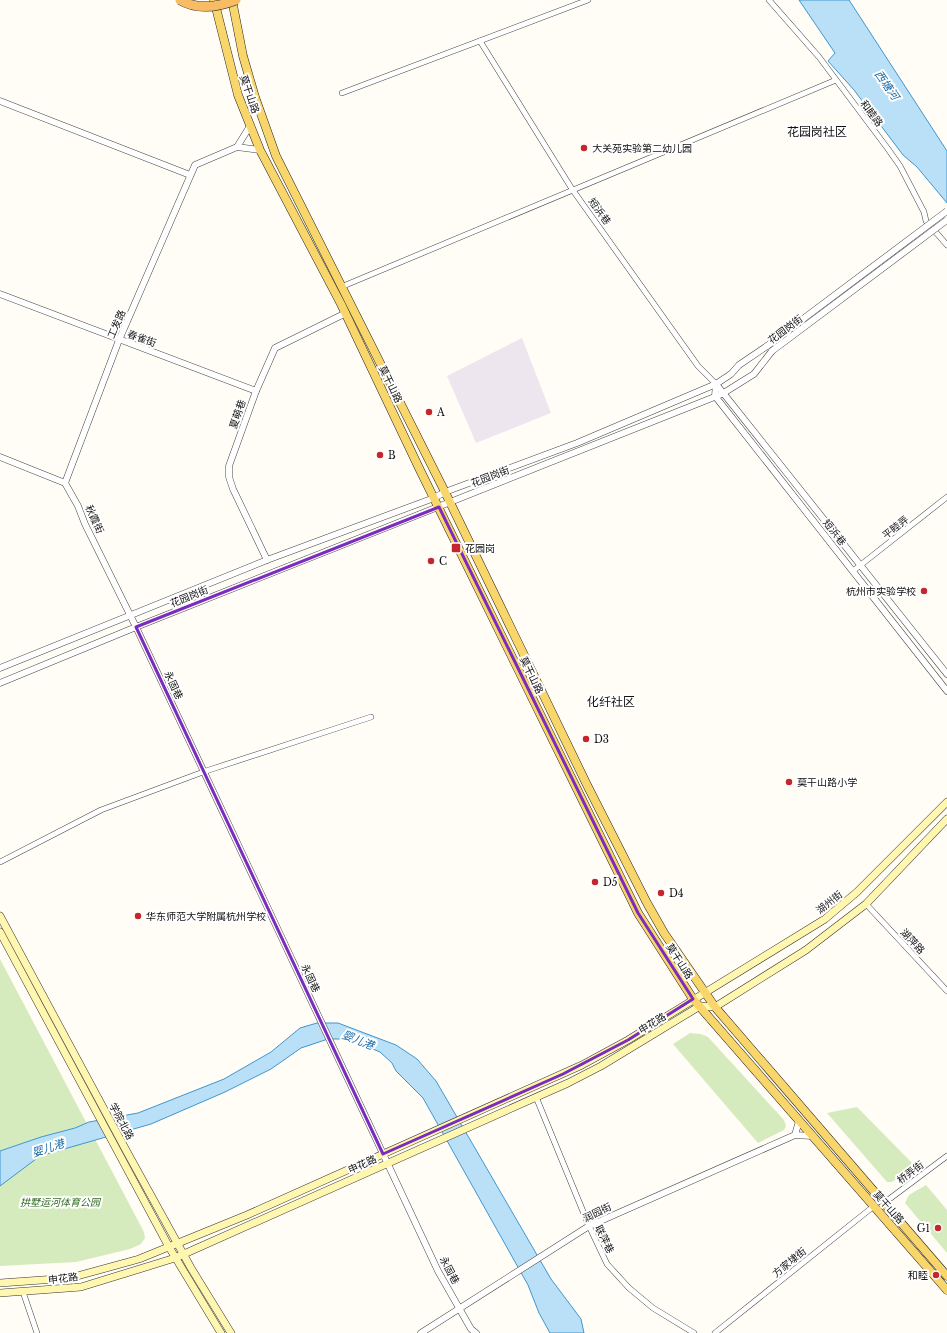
<svg xmlns="http://www.w3.org/2000/svg" width="947" height="1333" font-family="'Libre Baskerville','Noto Sans SC',serif">
<rect width="100%" height="100%" fill="#fffdf5"/>
<polygon fill="#eee6ef" points="522,338 551,413 476,443 447,376"/>
<g fill="#d5ebbd">
<polygon points="0,959 144,1232 145,1238 141,1244 130,1249 76,1262 0,1266"/>
<polygon points="690,1033 701,1034 708,1037 784,1120 786,1126 784,1130 758,1143 673,1044"/>
<polygon points="857,1107 915,1166 892,1182 887,1182 827,1113"/>
<polygon points="926,1185 947,1210 947,1253 905,1203 909,1195"/>
</g>
<g fill="#b9e0f7" stroke="#3f96cf">
<polygon points="799,0 849,0 947,151 947,203 917,167 903,155 854,90 828,61 835,53"/>
<polygon points="317,1023 338,1023 396,1045 417,1059 436,1081 551,1279 581,1319 584,1333 550,1333 539,1313 528,1285 423,1098 396,1071 392,1063 380,1052 358,1043 341,1039 328,1039 301,1048 271,1069 225,1092 151,1124 40,1156 0,1186 0,1151 41,1137 75,1128 89,1122 138,1113 224,1079 271,1052 300,1028"/>
</g>
<g fill="none" stroke-linecap="round" stroke-linejoin="round">
<defs>
<g id="minor">
<polyline points="769,0 819,57 888,149 900,166 924,212 926,221 947,245"/>
<polyline points="480,41 572,189 698,366 716,384"/>
<polyline points="342,93 588,0"/>
<polyline points="341,287 836,80"/>
<polyline points="853,571 947,497"/>
<polyline points="0,862 101,810 203,772 371,717"/>
<polyline points="866,904 947,991"/>
<polyline points="536,1097 589,1226 607,1264 629,1288 653,1308 694,1333"/>
<polyline points="884,1203 947,1156"/>
<polyline points="23,1292 37,1333"/>
<polyline points="715,1333 874,1206"/>
</g>
<g id="tertiary">
<polyline points="0,101 190,175"/>
<polyline points="237,147 250,126"/>
<polyline points="0,294 256,391"/>
<polyline points="716,384 715,396 947,691"/>
<polyline points="716,384 947,674"/>
<polyline points="0,457 65,483 78,506 85,524 136,627 438,1271 471,1329 476,1333"/>
<polyline points="65,483 119,340 195,165 237,147 260,150"/>
<polyline points="267,560 233,489 229,477 229,466 256,391 275,348 346,313"/>
<polyline points="0,668 267,560 434,498 445,492 577,443 716,384 731,374 739,365 767,346"/>
<polyline points="0,683 136,627 722,394 754,374 772,351"/>
<polyline points="795,1135 799,1121"/>
<polyline points="421,1333 589,1226 795,1135 812,1136"/>
</g>
<g id="secondary">
<polyline points="0,916 127,1152 191,1268 231,1333"/>
<polyline points="0,932 169,1247 221,1333"/>
<polyline points="0,1283 70,1278 139,1259 247,1215 582,1065 628,1040 825,919 857,892 947,802"/>
<polyline points="0,1293 81,1287 175,1258 568,1083 601,1066 700,1006 715,1007 806,950 866,904 947,819"/>
</g>
<g id="primary">
<polyline points="214,0 238,95 260,150 341,304 419,468 638,913 693,999 947,1290"/>
<polyline points="232,0 243,56 255,97 276,156 445,492 587,785 647,903 664,933 715,1007 947,1276"/>
</g>
</defs>
<use href="#minor" stroke="#444" stroke-width="6"/>
<use href="#tertiary" stroke="#444" stroke-width="7"/>
<use href="#secondary" stroke="#333" stroke-width="8"/>
<use href="#primary" stroke="#222" stroke-width="9"/>
<use href="#minor" stroke="#fff" stroke-width="5"/>
<use href="#tertiary" stroke="#fff" stroke-width="6"/>
<use href="#secondary" stroke="#fff6b0" stroke-width="7"/>
<use href="#primary" stroke="#f9d66b" stroke-width="8"/>
<defs>
<g id="tertiary-bridge">
<polyline points="767,346 947,211"/>
<polyline points="772,351 947,220"/>
</g>
<path id="trunk-bridge" d="M180,0C197,10 218,7 236,0"/>
</defs>
<use href="#tertiary-bridge" stroke="#444" stroke-width="7" stroke-linecap="butt"/>
<use href="#trunk-bridge" stroke="#222" stroke-width="10" stroke-linecap="butt"/>
<use href="#tertiary-bridge" stroke="#fff" stroke-width="6"/>
<use href="#trunk-bridge" stroke="#f7bc64" stroke-width="9"/>
</g>
<path fill="none" stroke="#7b2cbf" stroke-width="3" stroke-linejoin="round" d="M439,507L638,913L693,999L628,1040L563,1074L383,1154L136,627Z"/>
<g fill="#c4262e" stroke="#fff" stroke-width="1.5">
<circle cx="584" cy="148" r="4"/>
<circle cx="429" cy="412" r="4"/>
<circle cx="380" cy="455" r="4"/>
<rect x="451" y="543" width="10" height="10" rx="2"/>
<circle cx="431" cy="561" r="4"/>
<circle cx="924" cy="591" r="4"/>
<circle cx="586" cy="739" r="4"/>
<circle cx="789" cy="782" r="4"/>
<circle cx="595" cy="882" r="4"/>
<circle cx="661" cy="893" r="4"/>
<circle cx="138" cy="916" r="4"/>
<circle cx="938" cy="1228" r="4"/>
<circle cx="936" cy="1275" r="4"/>
</g>
<g text-anchor="middle" stroke-width="4" stroke-linejoin="round" paint-order="stroke">
<g font-size="10" fill="#111" stroke="#fff">
<text transform="translate(250 94) rotate(71)" y="4">莫干山路</text>
<text transform="translate(872 113) rotate(53)" y="4">和睦路</text>
<text transform="translate(600 211) rotate(54)" y="4">短浜巷</text>
<text transform="translate(116 324) rotate(-67)" y="4">工发路</text>
<text transform="translate(785 329) rotate(-37)" y="4">花园岗街</text>
<text transform="translate(142 338) rotate(20)" y="4">春雀街</text>
<text transform="translate(391 384) rotate(64)" y="4">莫干山路</text>
<text transform="translate(237 414) rotate(-71)" y="4">夏萌巷</text>
<text transform="translate(490 476) rotate(-21)" y="4">花园岗街</text>
<text transform="translate(95 519) rotate(66)" y="4">秋霞街</text>
<text transform="translate(895 527) rotate(-38)" y="4">平睦弄</text>
<text transform="translate(835 532) rotate(52)" y="4">短浜巷</text>
<text transform="translate(189 596) rotate(-22)" y="4">花园岗街</text>
<text transform="translate(532 675) rotate(64)" y="4">莫干山路</text>
<text transform="translate(174 685) rotate(65)" y="4">永固巷</text>
<text transform="translate(829 902) rotate(-39)" y="4">湖州街</text>
<text transform="translate(913 941) rotate(47)" y="4">湖萍路</text>
<text transform="translate(680 961) rotate(57)" y="4">莫干山路</text>
<text transform="translate(311 978) rotate(65)" y="4">永固巷</text>
<text transform="translate(652 1023) rotate(-31)" y="4">申花路</text>
<text transform="translate(122 1121) rotate(62)" y="4">学院北路</text>
<text transform="translate(362 1164) rotate(-24)" y="4">申花路</text>
<text transform="translate(910 1172) rotate(-37)" y="4">桥弄街</text>
<text transform="translate(889 1207) rotate(48)" y="4">莫干山路</text>
<text transform="translate(597 1212) rotate(-26)" y="4">润园街</text>
<text transform="translate(605 1239) rotate(64)" y="4">联萍巷</text>
<text transform="translate(789 1262) rotate(-39)" y="4">方家埭街</text>
<text transform="translate(450 1270) rotate(62)" y="4">永固巷</text>
<text transform="translate(63 1278) rotate(-7)" y="4">申花路</text>
</g>
<g font-size="10" fill="#111" stroke="#fff" text-anchor="start">
<text x="592" y="152">大关苑实验第二幼儿园</text>
<text x="437" y="416">A</text>
<text x="388" y="459">B</text>
<text x="465" y="552">花园岗</text>
<text x="439" y="565">C</text>
<text x="916" y="595" text-anchor="end">杭州市实验学校</text>
<text x="594" y="743">D3</text>
<text x="797" y="786">莫干山路小学</text>
<text x="603" y="886">D5</text>
<text x="669" y="897">D4</text>
<text x="146" y="920">华东师范大学附属杭州学校</text>
<text x="930" y="1232" text-anchor="end">G1</text>
<text x="928" y="1279" text-anchor="end">和睦</text>
</g>
<g font-size="10" font-style="italic" fill="#2f6b1f" stroke="#fff">
<text x="60" y="1206">拱墅运河体育公园</text>
</g>
<g font-size="11" font-style="italic" fill="#1768a6" stroke="#fff">
<text transform="translate(887 85) rotate(55)" y="4">西塘河</text>
<text transform="translate(358 1040) rotate(21)" y="4">婴儿港</text>
<text transform="translate(48 1148) rotate(-18)" y="4">婴儿港</text>
</g>
<g font-size="12" fill="#111" stroke="#fff">
<text x="817" y="136">花园岗社区</text>
<text x="611" y="706">化纤社区</text>
</g>
</g>
</svg>
